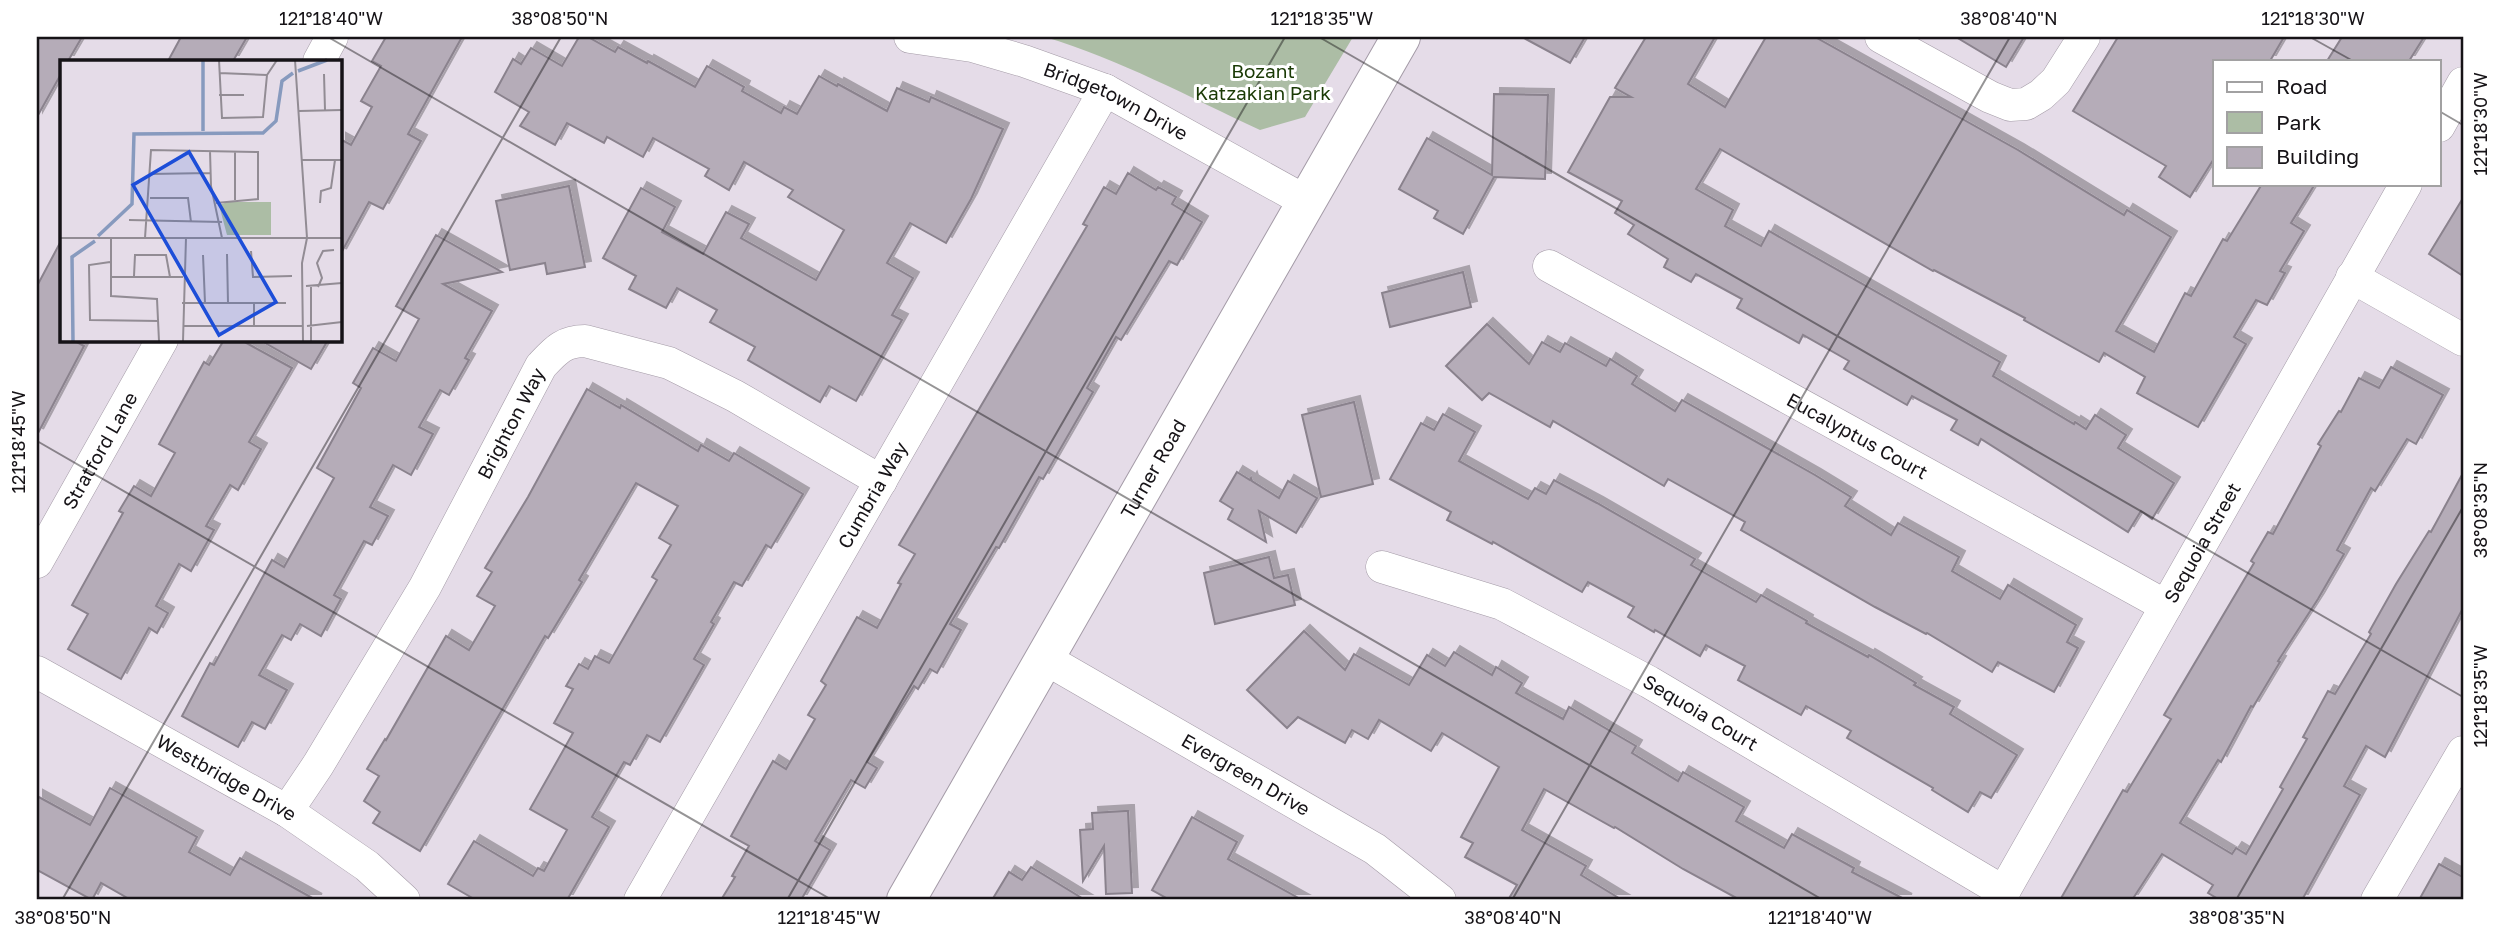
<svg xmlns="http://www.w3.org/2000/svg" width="2500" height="937" font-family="'Golos Text',sans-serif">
<defs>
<filter id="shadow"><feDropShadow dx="6" dy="-6" stdDeviation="0" flood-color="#0004"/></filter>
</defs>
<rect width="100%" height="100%" fill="#e5dce8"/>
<path fill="#acbda5" d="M1045,37H1353L1305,117L1260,130C1189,97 1119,59 1045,37Z"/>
<g fill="#b5acb8" stroke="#8a828d" stroke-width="2" filter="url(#shadow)">
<polygon points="37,37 82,37 68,61 61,61 61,74 37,117"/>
<polygon points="181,37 247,37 233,61 168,61"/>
<polygon points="386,37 462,37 408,134 421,141 383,209 369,202 340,255 340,139 351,145 372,107 361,101 381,66 372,61"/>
<polygon points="579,37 588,37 615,52 618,47 647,63 648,61 695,87 707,66 744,87 742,91 781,113 784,107 797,114 819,76 837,86 838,84 887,111 897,88 929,102 931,97 1003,129 971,199 946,243 910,223 887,263 913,278 892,315 902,320 856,401 829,386 820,402 748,360 755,347 710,322 717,310 677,288 666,308 629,289 636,276 603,258 641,188 675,207 662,232 703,254 726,212 749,224 741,238 816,280 844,230 788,197 793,190 744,162 729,190 705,176 709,169 653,138 643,157 607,137 604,143 567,123 555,145 520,126 529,112 495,92 513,59 521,64 531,48 562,66"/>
<polygon points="1522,37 1585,37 1570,63"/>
<polygon points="1646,37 1715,37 1688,84 1725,107 1766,37 1815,37 2018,150 2124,215 2127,210 2171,237 2116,331 2154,352 2185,293 2191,296 2223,239 2227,241 2262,184 2315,184 2291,223 2304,231 2280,271 2285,273 2267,305 2256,300 2234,337 2246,344 2198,427 2137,393 2145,377 2104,353 2099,362 2024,320 2025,318 1934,270 1933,271 1720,149 1696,189 1733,210 1725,226 1761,246 1769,231 2000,362 1993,376 2074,424 2075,422 2086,429 2095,415 2126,435 2118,448 2174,483 2152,519 2141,511 2128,532 1981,439 1978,445 1951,430 1957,420 1912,396 1907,405 1844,369 1849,361 1803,335 1799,343 1737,308 1742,299 1696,274 1691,282 1664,267 1668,259 1628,234 1634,225 1615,213 1622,201 1568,172 1610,97 1631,97 1615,88"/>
<polygon points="1956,37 2024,37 2006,67"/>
<polygon points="2118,37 2284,37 2270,61 2215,61 2215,157 2190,197 2159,177 2166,166 2073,111"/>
<polygon points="2342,37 2424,37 2409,61 2327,61"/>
<polygon points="1494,94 1548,95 1545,179 1494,177 1463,234 1434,218 1438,211 1399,189 1427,138 1492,175"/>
<polygon points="1128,173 1156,190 1158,187 1176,197 1172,204 1202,222 1177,265 1169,261 1121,340 1116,337 1087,388 1093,392 1043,479 1039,477 999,548 996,547 950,624 961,630 937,673 930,669 918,689 914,686 867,762 877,768 865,788 851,780 815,841 830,850 801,900 721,900 735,877 732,876 749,846 731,836 757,789 773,761 786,769 815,719 808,715 826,685 821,681 857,617 877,628 901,584 898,583 915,554 899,545 1087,226 1083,224 1104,187 1116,194"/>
<polygon points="569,186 585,267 547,274 545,263 510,270 496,201"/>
<polygon points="2463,198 2463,276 2429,254"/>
<polygon points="436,235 502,272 443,284 492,311 465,358 469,360 449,395 440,390 419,427 433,434 411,475 393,465 370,507 388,516 372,545 364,541 334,595 341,599 321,636 300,624 291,640 282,635 259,675 287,690 265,729 252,722 238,747 182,716 210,663 214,665 272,560 284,567 334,478 317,468 361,388 353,383 373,348 396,361 419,319 396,306"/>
<polygon points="61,241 61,340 73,340 84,346 37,435 37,286"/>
<polygon points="1463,272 1471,307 1390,327 1382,293"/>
<polygon points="1487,324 1529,364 1542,342 1560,352 1565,343 1606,366 1610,359 1637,376 1632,384 1675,411 1682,400 1815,475 1851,497 1845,506 1891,535 1898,523 1959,557 1952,571 2000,599 2008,585 2076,625 2067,642 2078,648 2054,692 1998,662 1992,672 1927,633 1926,634 1875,607 1741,530 1745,522 1668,479 1664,486 1553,421 1550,427 1489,393 1482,400 1446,366"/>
<polygon points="224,340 241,340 292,368 249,442 261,449 238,490 230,485 206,526 214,530 191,571 179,564 156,606 168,613 157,633 149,628 121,679 68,649 88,614 72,605 123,513 119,511 134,486 151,496 175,453 159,444 204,362 209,365"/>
<polygon points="260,340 328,340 311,369"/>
<polygon points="2391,367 2443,395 2416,444 2407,439 2375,491 2371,488 2337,550 2344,554 2318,599 2278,661 2280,662 2253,707 2251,706 2221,762 2218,760 2180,823 2232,854 2236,848 2246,854 2283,789 2280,787 2307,739 2303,737 2328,691 2335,694 2371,634 2369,632 2396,584 2429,531 2431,532 2463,473 2463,608 2385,757 2366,746 2344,786 2360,795 2302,900 2220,900 2208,893 2213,885 2162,854 2132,900 2060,900 2123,790 2127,792 2171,719 2164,715 2254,563 2251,561 2268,532 2273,534 2321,446 2318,444 2339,411 2341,412 2359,378 2379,388"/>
<polygon points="587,389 620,408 621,405 698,451 701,445 729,461 734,453 803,494 771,548 766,545 742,586 734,582 711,622 714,624 694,659 704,665 660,742 647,735 630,765 624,762 592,817 609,827 567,900 476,900 448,884 474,841 533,876 538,868 544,871 567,830 530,809 573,733 554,723 573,689 566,686 579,664 588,669 595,656 609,663 657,580 652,577 671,545 659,538 678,506 636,483 579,580 582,582 548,638 545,636 420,851 373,823 380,812 364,801 379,776 367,769 385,739 386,740 446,636 469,650 495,606 477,596 492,572 485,568 528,497"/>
<polygon points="1354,402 1373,484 1321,497 1302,415"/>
<polygon points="1443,414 1475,432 1459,461 1528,499 1535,488 1546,494 1554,480 1597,503 1695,559 1691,565 1756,602 1761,595 1807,621 1806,623 1868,657 1869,655 1916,683 1914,685 1954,707 1950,714 2017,755 1991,798 1980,792 1968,812 1932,790 1933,788 1847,738 1851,731 1806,706 1801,715 1738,680 1745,666 1706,645 1700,656 1655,630 1654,632 1628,617 1634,607 1588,582 1582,592 1493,542 1492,544 1447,520 1451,512 1390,479 1421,423 1434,430"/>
<polygon points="1237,472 1250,480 1251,478 1252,481 1279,498 1288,481 1317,498 1296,533 1259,511 1266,542 1228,519 1233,509 1220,501"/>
<polygon points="1269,557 1274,578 1288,575 1295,605 1215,624 1204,573"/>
<polygon points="1304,631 1345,670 1354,654 1409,685 1427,655 1445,666 1454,652 1492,675 1496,667 1522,683 1516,693 1563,719 1569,707 1636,746 1632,753 1678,781 1683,772 1744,807 1736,821 1784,848 1792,834 1854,868 1852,872 1906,900 1740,900 1683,869 1615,827 1614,828 1544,789 1522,830 1586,866 1581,875 1622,900 1508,900 1517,885 1465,857 1473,843 1461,837 1499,767 1442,733 1431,751 1379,720 1368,739 1352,730 1345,743 1298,717 1287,728 1247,690"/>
<polygon points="110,788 197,837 189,852 230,875 240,858 316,900 131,900 101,883 92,900 37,870 37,796 90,825"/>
<polygon points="1125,811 1128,811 1132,893 1106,894 1104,846 1083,881 1080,830 1093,829 1092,813"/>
<polygon points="1192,817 1237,842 1228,859 1302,900 1170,900 1152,890"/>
<polygon points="2439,864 2463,877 2463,900 2419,900"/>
<polygon points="1031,867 1085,900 992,900 1009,872 1022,880"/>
</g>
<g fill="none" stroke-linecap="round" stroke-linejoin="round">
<defs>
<g id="minor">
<path id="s1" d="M910,37L972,46L1024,61L1105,90L1307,202"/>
<polyline points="1881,37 1990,97 2010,105 2026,104 2041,95 2056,81 2084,37"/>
<polyline points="319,61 332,37"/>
<polyline points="2439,126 2463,83"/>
<path id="s2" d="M1549,266L2166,606"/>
<polyline points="2352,277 2463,340"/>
<path id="s3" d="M37,562L162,340"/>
<path id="s4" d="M1382,567L1502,604L1649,682L2004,892"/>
<path id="s5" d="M1044,658L1375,849L1440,900"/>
<path id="s6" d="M37,672L287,811L367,866L404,900"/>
<path id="s7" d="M287,811L318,765L425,587L541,366C555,351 563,341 585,341L669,363L735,396L881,481"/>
<path id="s8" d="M640,900L1105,90"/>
<path id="s9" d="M1999,900L2406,184"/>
<polyline points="2377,900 2463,752"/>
</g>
<g id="major">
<path id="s10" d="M906,900L1401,37"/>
</g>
</defs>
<use href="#minor" stroke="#a49ba7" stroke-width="33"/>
<use href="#major" stroke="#a49ba7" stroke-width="40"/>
<use href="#minor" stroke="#fff" stroke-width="32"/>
<use href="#major" stroke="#fff" stroke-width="38"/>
</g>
<path fill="none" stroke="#161317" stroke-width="2" stroke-opacity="0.45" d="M328,37L1823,900M1319,37L2463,697M2310,37L2353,61M2439,111L2463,125M37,441L832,900M62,900L561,37M787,900L1285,37M1512,900L2010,37M2236,900L2463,507"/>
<g text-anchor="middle" stroke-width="6" stroke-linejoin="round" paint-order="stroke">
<g font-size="19" fill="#1a3a05" stroke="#fff">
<text x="1263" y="78">Bozant<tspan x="1263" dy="22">Katzakian Park</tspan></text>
</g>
<g font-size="19" fill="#161317" stroke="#fff">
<text dy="7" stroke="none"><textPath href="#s1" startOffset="217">Bridgetown Drive</textPath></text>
<text dy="7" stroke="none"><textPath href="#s7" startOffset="448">Brighton Way</textPath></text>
<text dy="7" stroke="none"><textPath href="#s2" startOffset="352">Eucalyptus Court</textPath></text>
<text dy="7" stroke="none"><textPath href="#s3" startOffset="128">Stratford Lane</textPath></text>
<text dy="7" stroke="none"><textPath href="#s10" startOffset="497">Turner Road</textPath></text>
<text dy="7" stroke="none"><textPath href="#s8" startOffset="467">Cumbria Way</textPath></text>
<text dy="7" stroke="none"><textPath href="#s9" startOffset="411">Sequoia Street</textPath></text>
<text dy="7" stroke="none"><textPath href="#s4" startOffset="352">Sequoia Court</textPath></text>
<text dy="7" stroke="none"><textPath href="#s5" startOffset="233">Evergreen Drive</textPath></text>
<text dy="7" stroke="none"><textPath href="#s6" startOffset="217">Westbridge Drive</textPath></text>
</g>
</g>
<g transform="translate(60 60)">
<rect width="282" height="282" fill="#e5dce8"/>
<path d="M168,142H211V175H167L159,145Z" fill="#acbda5"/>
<path fill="none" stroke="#879abe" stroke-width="3.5" d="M238,11L267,0M143,71V0M38,176L72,144L74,74L203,73L216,61L222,21L233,13M13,281L12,197L35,181"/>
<path fill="none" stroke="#928c94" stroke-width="2" d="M159,0L162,58L203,57L207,15L217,0M235,0L247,178M159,13L207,15M264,14L265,50M159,35H184M239,51L282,50M150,91L151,126L162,178M175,91V140M241,100H282M90,114L150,113M90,138H128L131,162M260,143L261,131L271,128L275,100M69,160L162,162M0,178H282M51,178V236L97,239L99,281M85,178L91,90L198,92V139L156,143M191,191L193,217L232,216M167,194L168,243M143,195L145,243M50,202L29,205L30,260L99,261M74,216L75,195H106L110,217M51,217H123M246,226L282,223M258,227L262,218L257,203L263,191L274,190M122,243H226M194,243V266M123,266H243M247,266L282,262M123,281L126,178M243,281L242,203L247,178M251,281V227"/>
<path fill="#1d4ed8" fill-opacity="0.15" stroke="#1d4ed8" stroke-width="3.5" d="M129,92L216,242L159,275L73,125Z"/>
<rect width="282" height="282" fill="none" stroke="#161317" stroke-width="3.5"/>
</g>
<rect width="2500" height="937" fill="none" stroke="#ffffff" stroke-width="77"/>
<rect x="2213" y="60" width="228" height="126" fill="#ffffff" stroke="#a2a1a2" stroke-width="2"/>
<rect x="2227" y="82" width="35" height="10" fill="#ffffff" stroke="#a2a1a2" stroke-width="2"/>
<text x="2276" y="94" font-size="21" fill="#161317">Road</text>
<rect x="2227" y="112" width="35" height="21" fill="#acbda5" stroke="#a2a1a2" stroke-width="2"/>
<text x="2276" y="130" font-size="21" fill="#161317">Park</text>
<rect x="2227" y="147" width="35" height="21" fill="#b5acb8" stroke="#a2a1a2" stroke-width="2"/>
<text x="2276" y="164" font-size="21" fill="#161317">Building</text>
<rect x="38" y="38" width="2424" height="860" fill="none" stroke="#161317" stroke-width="2.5"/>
<g font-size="18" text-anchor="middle" fill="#161317">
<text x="331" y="25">121°18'40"W</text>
<text x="560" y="25">38°08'50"N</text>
<text x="1322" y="25">121°18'35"W</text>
<text x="2009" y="25">38°08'40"N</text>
<text x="2313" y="25">121°18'30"W</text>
<text transform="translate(2481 124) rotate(-90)" y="6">121°18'30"W</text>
<text transform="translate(19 442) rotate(-90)" y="6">121°18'45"W</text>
<text transform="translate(2481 510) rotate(-90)" y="6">38°08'35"N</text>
<text transform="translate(2481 696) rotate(-90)" y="6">121°18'35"W</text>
<text x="63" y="924">38°08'50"N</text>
<text x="829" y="924">121°18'45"W</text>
<text x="1513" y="924">38°08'40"N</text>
<text x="1820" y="924">121°18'40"W</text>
<text x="2237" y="924">38°08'35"N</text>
</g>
</svg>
